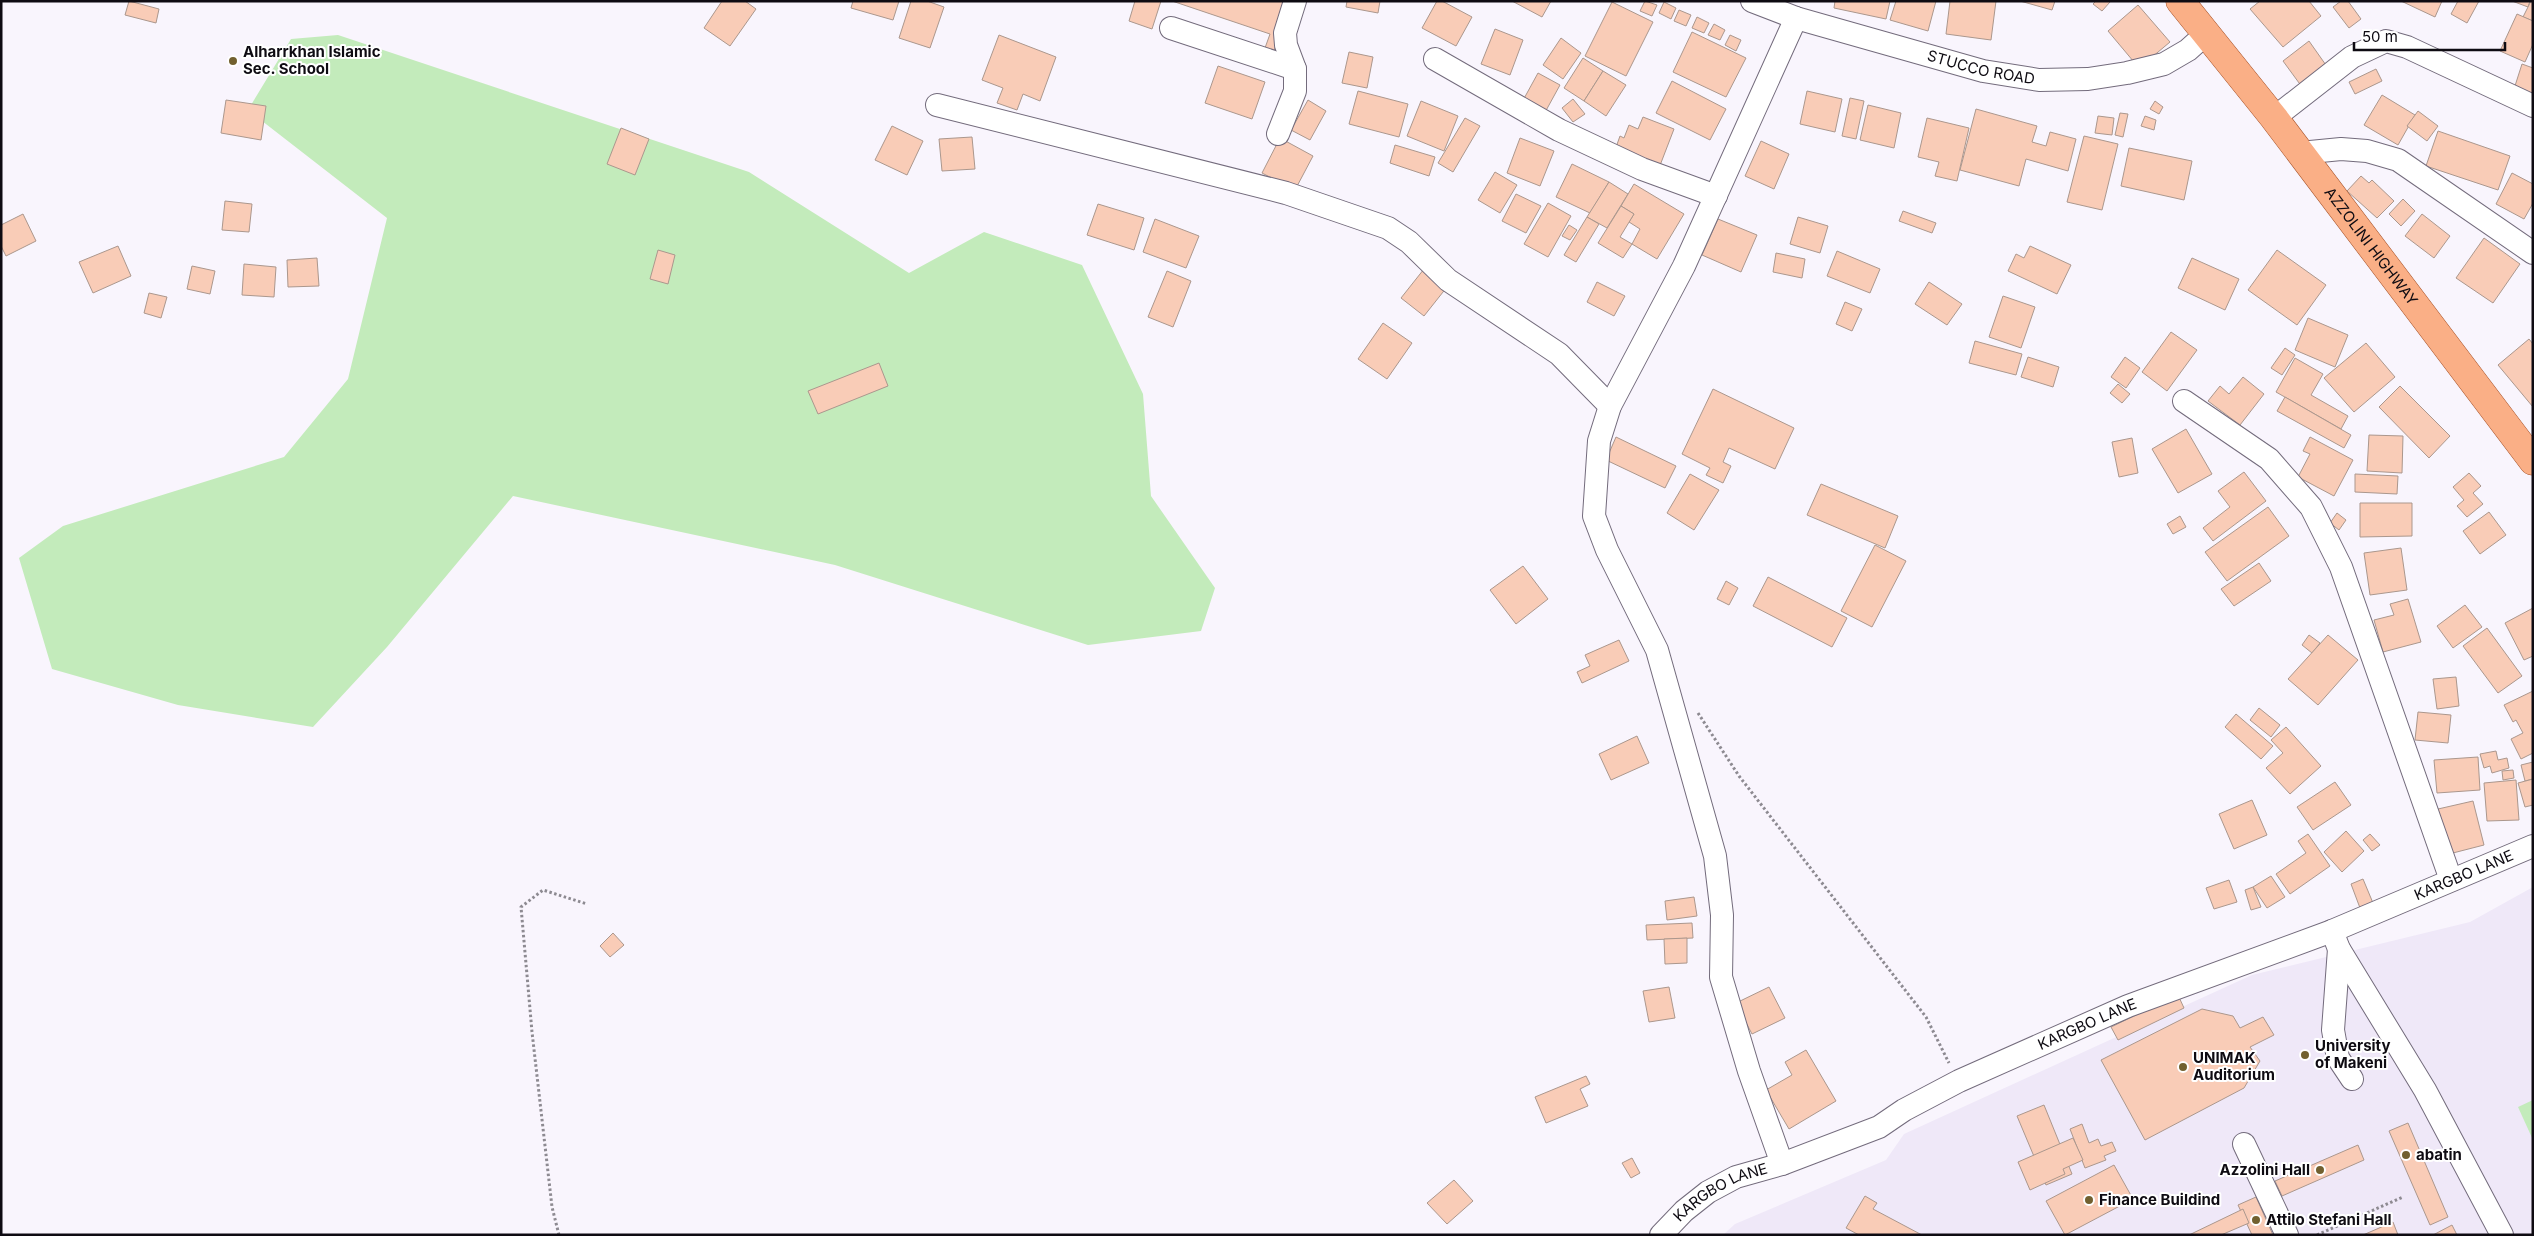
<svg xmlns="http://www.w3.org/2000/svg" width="2534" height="1236" font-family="Inter,sans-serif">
<rect width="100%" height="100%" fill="#f9f5fd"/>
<polygon fill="#efe8f8" points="2533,887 2533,1235 1723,1235 1735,1224 1886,1160 1904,1134 2252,975 2470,922"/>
<g fill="#c3ebbb">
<polygon points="338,35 749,172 909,273 984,232 1082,265 1143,394 1151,496 1215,588 1201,631 1088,645 835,565 513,496 387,647 313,727 178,705 52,669 19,558 63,526 284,457 348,379 387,218 248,110 291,39"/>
<polygon points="2533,1100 2533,1140 2518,1107"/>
</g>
<g fill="#f9ccb7" stroke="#ab978d">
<polygon points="129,1 159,9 156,23 125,15"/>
<polygon points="722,1 745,1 756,9 730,46 704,28"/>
<polygon points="853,1 899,1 893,20 851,8"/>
<polygon points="911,1 927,1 944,7 930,48 899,38"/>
<polygon points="1135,1 1161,1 1152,29 1129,21"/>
<polygon points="1172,1 1291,1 1274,51 1265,48 1270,34"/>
<polygon points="1347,1 1380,1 1378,13 1346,7"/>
<polygon points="1437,1 1442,1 1472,17 1456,46 1422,28"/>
<polygon points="1512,1 1551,1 1542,17"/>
<polygon points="1645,1 1657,5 1652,16 1640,11"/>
<polygon points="1835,1 1890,1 1886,19 1834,8"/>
<polygon points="1896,1 1936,1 1928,31 1890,20"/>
<polygon points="1950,1 1996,1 1991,40 1946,34"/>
<polygon points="2020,1 2055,1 2052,10"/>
<polygon points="2096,1 2110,1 2110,2 2102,11 2093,4"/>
<polygon points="2260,1 2309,1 2321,16 2283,47 2250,9"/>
<polygon points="2341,1 2348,1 2361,19 2349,28 2333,7"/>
<polygon points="2401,1 2442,1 2435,17"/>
<polygon points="2458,1 2479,1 2467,23 2451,14"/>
<polygon points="2512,1 2530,1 2528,7"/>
<polygon points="2531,1 2533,1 2533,21 2523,17"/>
<polygon points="1612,2 1653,22 1626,76 1585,56"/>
<polygon points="1664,2 1676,8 1671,19 1659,13"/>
<polygon points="2138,5 2170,42 2139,68 2108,31"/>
<polygon points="1679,10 1691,15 1686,26 1674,21"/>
<polygon points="2517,14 2533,21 2533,44 2525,62 2500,51"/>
<polygon points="1697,17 1709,23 1704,33 1692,28"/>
<polygon points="1714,24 1725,30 1720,40 1708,35"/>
<polygon points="1495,29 1523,40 1510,75 1481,64"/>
<polygon points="1692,32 1746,58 1726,97 1673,72"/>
<polygon points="999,35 1056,57 1040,101 1023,94 1017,110 997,103 1003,88 982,80"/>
<polygon points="1730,35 1741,40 1736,51 1725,45"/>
<polygon points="1561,38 1581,53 1563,79 1543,65"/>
<polygon points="2309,41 2328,68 2302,87 2283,61"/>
<polygon points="1349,52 1373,57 1367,88 1342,83"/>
<polygon points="1583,58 1603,71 1584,101 1564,88"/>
<polygon points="2522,64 2533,68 2533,95 2514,89"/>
<polygon points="1218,66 1265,82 1252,119 1205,103"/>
<polygon points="2376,69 2382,81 2355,94 2349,82"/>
<polygon points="1603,71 1626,85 1606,116 1584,101"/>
<polygon points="1538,73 1560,85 1543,116 1521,104"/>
<polygon points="1672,81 1726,109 1710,140 1656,113"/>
<polygon points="1358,91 1408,104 1399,137 1349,124"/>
<polygon points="1807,91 1842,99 1835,132 1800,124"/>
<polygon points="2382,95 2415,115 2398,145 2364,125"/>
<polygon points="1850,98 1864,101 1856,139 1842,136"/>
<polygon points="1573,99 1585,114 1573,122 1562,108"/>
<polygon points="226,100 266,106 261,140 221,133"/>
<polygon points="1308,100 1326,111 1310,140 1291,130"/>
<polygon points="1421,101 1458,116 1444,151 1407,136"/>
<polygon points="2155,101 2163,107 2159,114 2150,109"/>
<polygon points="1868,105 1901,113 1894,148 1860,140"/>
<polygon points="1976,109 2037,126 2032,142 2046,146 2050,132 2076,139 2068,171 2026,159 2019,186 1960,170"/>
<polygon points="2418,111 2438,126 2427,141 2407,126"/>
<polygon points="2120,113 2128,114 2123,137 2115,135"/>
<polygon points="2098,116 2114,118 2112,135 2095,133"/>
<polygon points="2145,116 2156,120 2154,130 2141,126"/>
<polygon points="1643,117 1674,129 1659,168 1615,150 1620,136 1624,138 1629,125 1638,129"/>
<polygon points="1465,118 1480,126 1453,172 1438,163"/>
<polygon points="1927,118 1969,128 1957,181 1935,176 1939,162 1918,157"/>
<polygon points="892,126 923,141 907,175 875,160"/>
<polygon points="621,128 649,139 635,175 607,164"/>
<polygon points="2438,131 2510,156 2498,190 2426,166"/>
<polygon points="2084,136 2118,144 2102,210 2067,202"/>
<polygon points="972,137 975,169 942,171 939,139"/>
<polygon points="1280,138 1313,156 1295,190 1262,173"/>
<polygon points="1520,138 1554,151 1540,186 1507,173"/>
<polygon points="1761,141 1789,154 1774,189 1745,176"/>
<polygon points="1395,145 1435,157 1429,176 1390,163"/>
<polygon points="2129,148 2192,161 2184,200 2121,186"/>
<polygon points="1572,164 1609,182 1590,213 1556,197"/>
<polygon points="1495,172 1517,185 1500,213 1478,200"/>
<polygon points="2512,173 2533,184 2533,203 2524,219 2496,204"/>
<polygon points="2361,176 2369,183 2372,180 2394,201 2377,218 2347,191"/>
<polygon points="1609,182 1628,194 1607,228 1587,217"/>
<polygon points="1634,184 1684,214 1657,259 1632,244 1640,229 1629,222 1634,214 1621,206"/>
<polygon points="1516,194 1541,206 1526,233 1502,221"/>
<polygon points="2403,199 2415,211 2401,226 2389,214"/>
<polygon points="225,201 252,204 249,232 222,230"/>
<polygon points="1548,203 1571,216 1548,257 1524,244"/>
<polygon points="1098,204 1144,218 1134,250 1087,235"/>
<polygon points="1621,206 1634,214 1620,237 1632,244 1623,258 1598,243"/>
<polygon points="1903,211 1936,223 1932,233 1899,221"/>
<polygon points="23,214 36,241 6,256 1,246 1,225"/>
<polygon points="2422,214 2450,236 2434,258 2405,236"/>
<polygon points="1587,217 1599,224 1576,262 1564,255"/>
<polygon points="1798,217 1828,226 1820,253 1790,244"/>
<polygon points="1155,219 1199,236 1186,268 1143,252"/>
<polygon points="1718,219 1757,235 1741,272 1702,255"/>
<polygon points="1569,225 1577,230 1570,240 1562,236"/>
<polygon points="2484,238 2520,264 2493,303 2456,278"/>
<polygon points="118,246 131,276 93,293 79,262"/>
<polygon points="2030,246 2071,265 2057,294 2008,271 2016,254 2024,258"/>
<polygon points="658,250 675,255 668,284 650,279"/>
<polygon points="2277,250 2326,285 2297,325 2248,290"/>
<polygon points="1837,251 1880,269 1870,293 1827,276"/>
<polygon points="1776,253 1805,259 1802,278 1773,272"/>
<polygon points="317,258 319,286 288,287 287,260"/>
<polygon points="2192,258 2239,279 2225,310 2178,288"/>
<polygon points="244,264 276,267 274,297 242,295"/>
<polygon points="192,266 215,271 210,294 187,289"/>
<polygon points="1424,269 1447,287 1424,316 1401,298"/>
<polygon points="1167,271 1191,281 1173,327 1148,317"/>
<polygon points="1597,282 1625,296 1614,316 1587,302"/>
<polygon points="1929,282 1962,304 1947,325 1915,304"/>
<polygon points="149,293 167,297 161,318 144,313"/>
<polygon points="2003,296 2035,307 2021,348 1989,337"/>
<polygon points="1845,302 1862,309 1852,331 1836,324"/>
<polygon points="2308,318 2348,335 2335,367 2295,350"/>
<polygon points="1383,323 1412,343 1387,379 1358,359"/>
<polygon points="2171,332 2197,350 2167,391 2142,372"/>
<polygon points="2529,339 2533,344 2533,407 2498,365"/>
<polygon points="1975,341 2022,354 2016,375 1969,363"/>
<polygon points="2366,343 2395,377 2354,412 2324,378"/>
<polygon points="2285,348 2295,355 2282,375 2271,368"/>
<polygon points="2028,357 2059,367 2053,387 2021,377"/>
<polygon points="2125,357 2140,368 2126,388 2111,377"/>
<polygon points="2295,358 2323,374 2311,395 2348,416 2341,429 2276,392"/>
<polygon points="879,363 888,386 818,414 808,391"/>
<polygon points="2243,377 2264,394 2240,425 2208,401 2220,386 2229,394"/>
<polygon points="2118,384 2130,394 2122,403 2110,393"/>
<polygon points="2400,386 2450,436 2429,458 2379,407"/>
<polygon points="1713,389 1794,428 1775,469 1729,448 1723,462 1731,466 1723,483 1706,475 1710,468 1682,454"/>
<polygon points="2285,397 2351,435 2344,448 2277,411"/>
<polygon points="2186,429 2212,474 2178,493 2152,449"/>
<polygon points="2369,435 2403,436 2402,473 2367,471"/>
<polygon points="1616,437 1676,466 1665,488 1606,460"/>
<polygon points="2310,437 2353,460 2334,496 2298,477 2310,454 2303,451"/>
<polygon points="2132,438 2138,473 2119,477 2112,442"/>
<polygon points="2244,472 2266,501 2213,541 2203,528 2230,507 2218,491"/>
<polygon points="2469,473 2481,486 2473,493 2483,504 2467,517 2457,506 2464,500 2453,487"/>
<polygon points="1690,474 1719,490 1694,530 1667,513"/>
<polygon points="2355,474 2398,476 2397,494 2355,492"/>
<polygon points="1821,484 1898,516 1885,548 1807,515"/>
<polygon points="2360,503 2412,503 2412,536 2360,537"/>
<polygon points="2268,507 2289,536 2227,581 2205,552"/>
<polygon points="2489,512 2506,535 2480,554 2463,531"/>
<polygon points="2337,513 2346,520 2339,530 2330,523"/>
<polygon points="2180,516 2186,527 2173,534 2167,524"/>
<polygon points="1875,545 1906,561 1872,627 1841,611"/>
<polygon points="2401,548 2407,590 2370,595 2364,553"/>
<polygon points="2259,563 2271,581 2234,606 2221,589"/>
<polygon points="1523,566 1548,599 1516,624 1490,590"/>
<polygon points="1768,577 1847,618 1832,647 1753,606"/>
<polygon points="1726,581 1738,588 1729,605 1717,599"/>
<polygon points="2408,599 2421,642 2383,652 2374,620 2394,615 2390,604"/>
<polygon points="2465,605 2482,627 2453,648 2437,626"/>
<polygon points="2533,608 2533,656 2524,660 2505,623"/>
<polygon points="2487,628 2522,676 2498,693 2463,646"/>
<polygon points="2309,635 2320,643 2312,653 2302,645"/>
<polygon points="2328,635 2358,660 2318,705 2288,679"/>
<polygon points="1619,640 1629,661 1582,683 1577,672 1590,666 1585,655"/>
<polygon points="2456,677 2459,706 2437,709 2433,679"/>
<polygon points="2533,691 2533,753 2521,759 2511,739 2523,733 2516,720 2513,722 2504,705"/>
<polygon points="2259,708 2280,725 2271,737 2250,720"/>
<polygon points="2418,712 2451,715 2448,743 2415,740"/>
<polygon points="2236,714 2273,746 2261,759 2225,727"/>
<polygon points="2286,727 2321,766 2290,794 2266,768 2283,753 2271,740"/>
<polygon points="1637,736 1649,763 1611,780 1599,754"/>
<polygon points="2496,751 2498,760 2507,758 2509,768 2492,773 2490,766 2484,768 2480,754"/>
<polygon points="2478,757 2480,790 2437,793 2434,760"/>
<polygon points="2533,762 2533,779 2525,781 2521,765"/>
<polygon points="2513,770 2514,778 2503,780 2502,771"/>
<polygon points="2533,779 2533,805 2525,807 2518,783"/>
<polygon points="2516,780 2519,820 2487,821 2484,783"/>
<polygon points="2335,782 2351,805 2313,830 2297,807"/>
<polygon points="2252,800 2267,835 2234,849 2219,814"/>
<polygon points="2473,801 2484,845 2449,854 2438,809"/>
<polygon points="2346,831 2364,851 2342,872 2324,852"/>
<polygon points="2308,834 2330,866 2290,894 2276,874 2306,853 2298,841"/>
<polygon points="2370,834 2380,845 2372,851 2363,840"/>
<polygon points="2271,876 2285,897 2267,908 2253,887"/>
<polygon points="2363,879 2373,903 2360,908 2351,884"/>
<polygon points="2229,880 2237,902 2214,909 2206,888"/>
<polygon points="2253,887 2261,907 2251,910 2245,890"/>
<polygon points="1694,897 1697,916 1667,920 1665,901"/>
<polygon points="1692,923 1693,938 1647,940 1646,925"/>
<polygon points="613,933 624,945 610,957 600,946"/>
<polygon points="1687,938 1687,963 1665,964 1664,939"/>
<polygon points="1669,987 1675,1018 1649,1022 1643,991"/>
<polygon points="1769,987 1785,1018 1752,1034 1736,1003"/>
<polygon points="2178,995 2184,1008 2118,1040 2111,1027"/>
<polygon points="2202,1009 2233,1016 2240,1028 2263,1017 2274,1035 2250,1047 2260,1061 2244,1088 2145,1140 2101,1060"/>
<polygon points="1806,1050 1836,1101 1789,1129 1766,1090 1792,1075 1785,1062"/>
<polygon points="1586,1076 1590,1084 1580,1089 1588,1106 1546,1123 1535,1097"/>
<polygon points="2044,1105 2072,1174 2046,1185 2017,1116"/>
<polygon points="2408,1123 2448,1217 2430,1225 2389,1131"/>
<polygon points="2082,1124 2089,1143 2098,1139 2101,1146 2112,1142 2116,1151 2104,1156 2106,1160 2085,1168 2070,1129"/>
<polygon points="2073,1138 2083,1160 2063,1169 2065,1174 2030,1190 2018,1162"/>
<polygon points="2358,1145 2364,1160 2282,1196 2275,1181"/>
<polygon points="1632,1158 1640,1173 1631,1178 1622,1163"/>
<polygon points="2114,1165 2133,1199 2065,1235 2046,1201"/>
<polygon points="1454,1180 1473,1201 1447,1224 1427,1203"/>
<polygon points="1865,1196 1877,1203 1873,1209 1922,1235 1859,1235 1846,1228"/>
<polygon points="2256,1197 2273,1235 2252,1235 2238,1205"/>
<polygon points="2243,1209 2249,1223 2221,1235 2189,1235"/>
<polygon points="2393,1222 2398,1235 2363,1235"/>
<polygon points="2452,1225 2457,1235 2433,1235"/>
</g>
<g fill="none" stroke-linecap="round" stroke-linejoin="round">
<defs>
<g id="minor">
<path id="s1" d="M1752,1L1796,18L1983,71L2039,80L2088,79L2127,73L2164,64L2188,50L2207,33"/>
<polyline points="1171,28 1295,69"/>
<polyline points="1435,59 1559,130 1642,169 1716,196"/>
<polyline points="937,105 1286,193 1388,228 1409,242 1448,280 1559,354 1610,406"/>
<polyline points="2274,118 2352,57 2386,41 2407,47 2533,106"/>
<polyline points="1278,134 1295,91 1295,69 1286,45 1285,33 1295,1"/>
<polyline points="2300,153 2341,149 2367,151 2398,160 2533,253"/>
<polyline points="2184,401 2269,459 2311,507 2341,567 2451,880"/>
<polyline points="2332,931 2339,949 2425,1090 2502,1235"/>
<polyline points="2339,949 2333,1030 2338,1058 2352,1079"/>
<polyline points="2244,1144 2287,1235"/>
<polyline points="1782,1164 1749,1071 1721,977 1722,915 1715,856 1657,650 1607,550 1594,516 1599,441 1610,406 1684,266 1796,18"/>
<path id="s2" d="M1661,1235L1684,1211L1708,1192L1736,1177L1782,1164L1879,1127L1904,1110L1959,1081L2128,1006L2332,931L2533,846"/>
</g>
<g id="major">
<path id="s3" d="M2180,1L2274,118L2533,461"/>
</g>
</defs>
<use href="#minor" stroke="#736b7c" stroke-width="24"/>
<use href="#major" stroke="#a55229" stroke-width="29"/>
<g stroke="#8d8a91" stroke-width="3" stroke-dasharray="2.5 2.5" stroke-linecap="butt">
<polyline points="1698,713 1739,776 1926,1017 1949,1063"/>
<polyline points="559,1235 552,1207 532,1032 521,907 543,890 587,904"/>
<polyline points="2317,1235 2403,1197"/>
</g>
<use href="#minor" stroke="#fff" stroke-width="22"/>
<use href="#major" stroke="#faaf86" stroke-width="28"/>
</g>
<g fill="#72602f" stroke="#fff" stroke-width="2">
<circle cx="233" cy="61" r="5"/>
<circle cx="2305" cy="1055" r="5"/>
<circle cx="2183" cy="1067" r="5"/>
<circle cx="2406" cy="1155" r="5"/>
<circle cx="2320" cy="1170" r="5"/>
<circle cx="2089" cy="1200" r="5"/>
<circle cx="2256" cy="1220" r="5"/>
</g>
<g text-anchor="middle" stroke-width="4" stroke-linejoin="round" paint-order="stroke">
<g font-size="15" font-weight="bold" fill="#0e0b12" stroke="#fff" text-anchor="start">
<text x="243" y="57">Alharrkhan Islamic<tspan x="243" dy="17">Sec. School</tspan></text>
<text x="2315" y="1051">University<tspan x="2315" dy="17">of Makeni</tspan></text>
<text x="2193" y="1063">UNIMAK<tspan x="2193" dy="17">Auditorium</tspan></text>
<text x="2416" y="1160">abatin</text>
<text x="2310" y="1175" text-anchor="end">Azzolini Hall</text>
<text x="2099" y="1205">Finance Buildind</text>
<text x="2266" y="1225">Attilo Stefani Hall</text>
</g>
<g font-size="15" fill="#0e0b12" stroke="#fff">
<text dy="5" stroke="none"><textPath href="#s1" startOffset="239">STUCCO ROAD</textPath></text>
<text dy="5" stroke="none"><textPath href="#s3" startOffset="311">AZZOLINI HIGHWAY</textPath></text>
<text dy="5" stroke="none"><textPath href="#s2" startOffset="885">KARGBO LANE</textPath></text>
<text dy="5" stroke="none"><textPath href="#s2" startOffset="480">KARGBO LANE</textPath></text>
<text dy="5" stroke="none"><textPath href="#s2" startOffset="75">KARGBO LANE</textPath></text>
</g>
</g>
<rect width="2534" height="1236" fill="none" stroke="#0e0b12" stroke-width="5"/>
<path d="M2354 42v8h151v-8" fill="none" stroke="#0e0b12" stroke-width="2.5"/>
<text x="2362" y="42" font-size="15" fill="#0e0b12" stroke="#ffffff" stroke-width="4" paint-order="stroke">50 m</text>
</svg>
